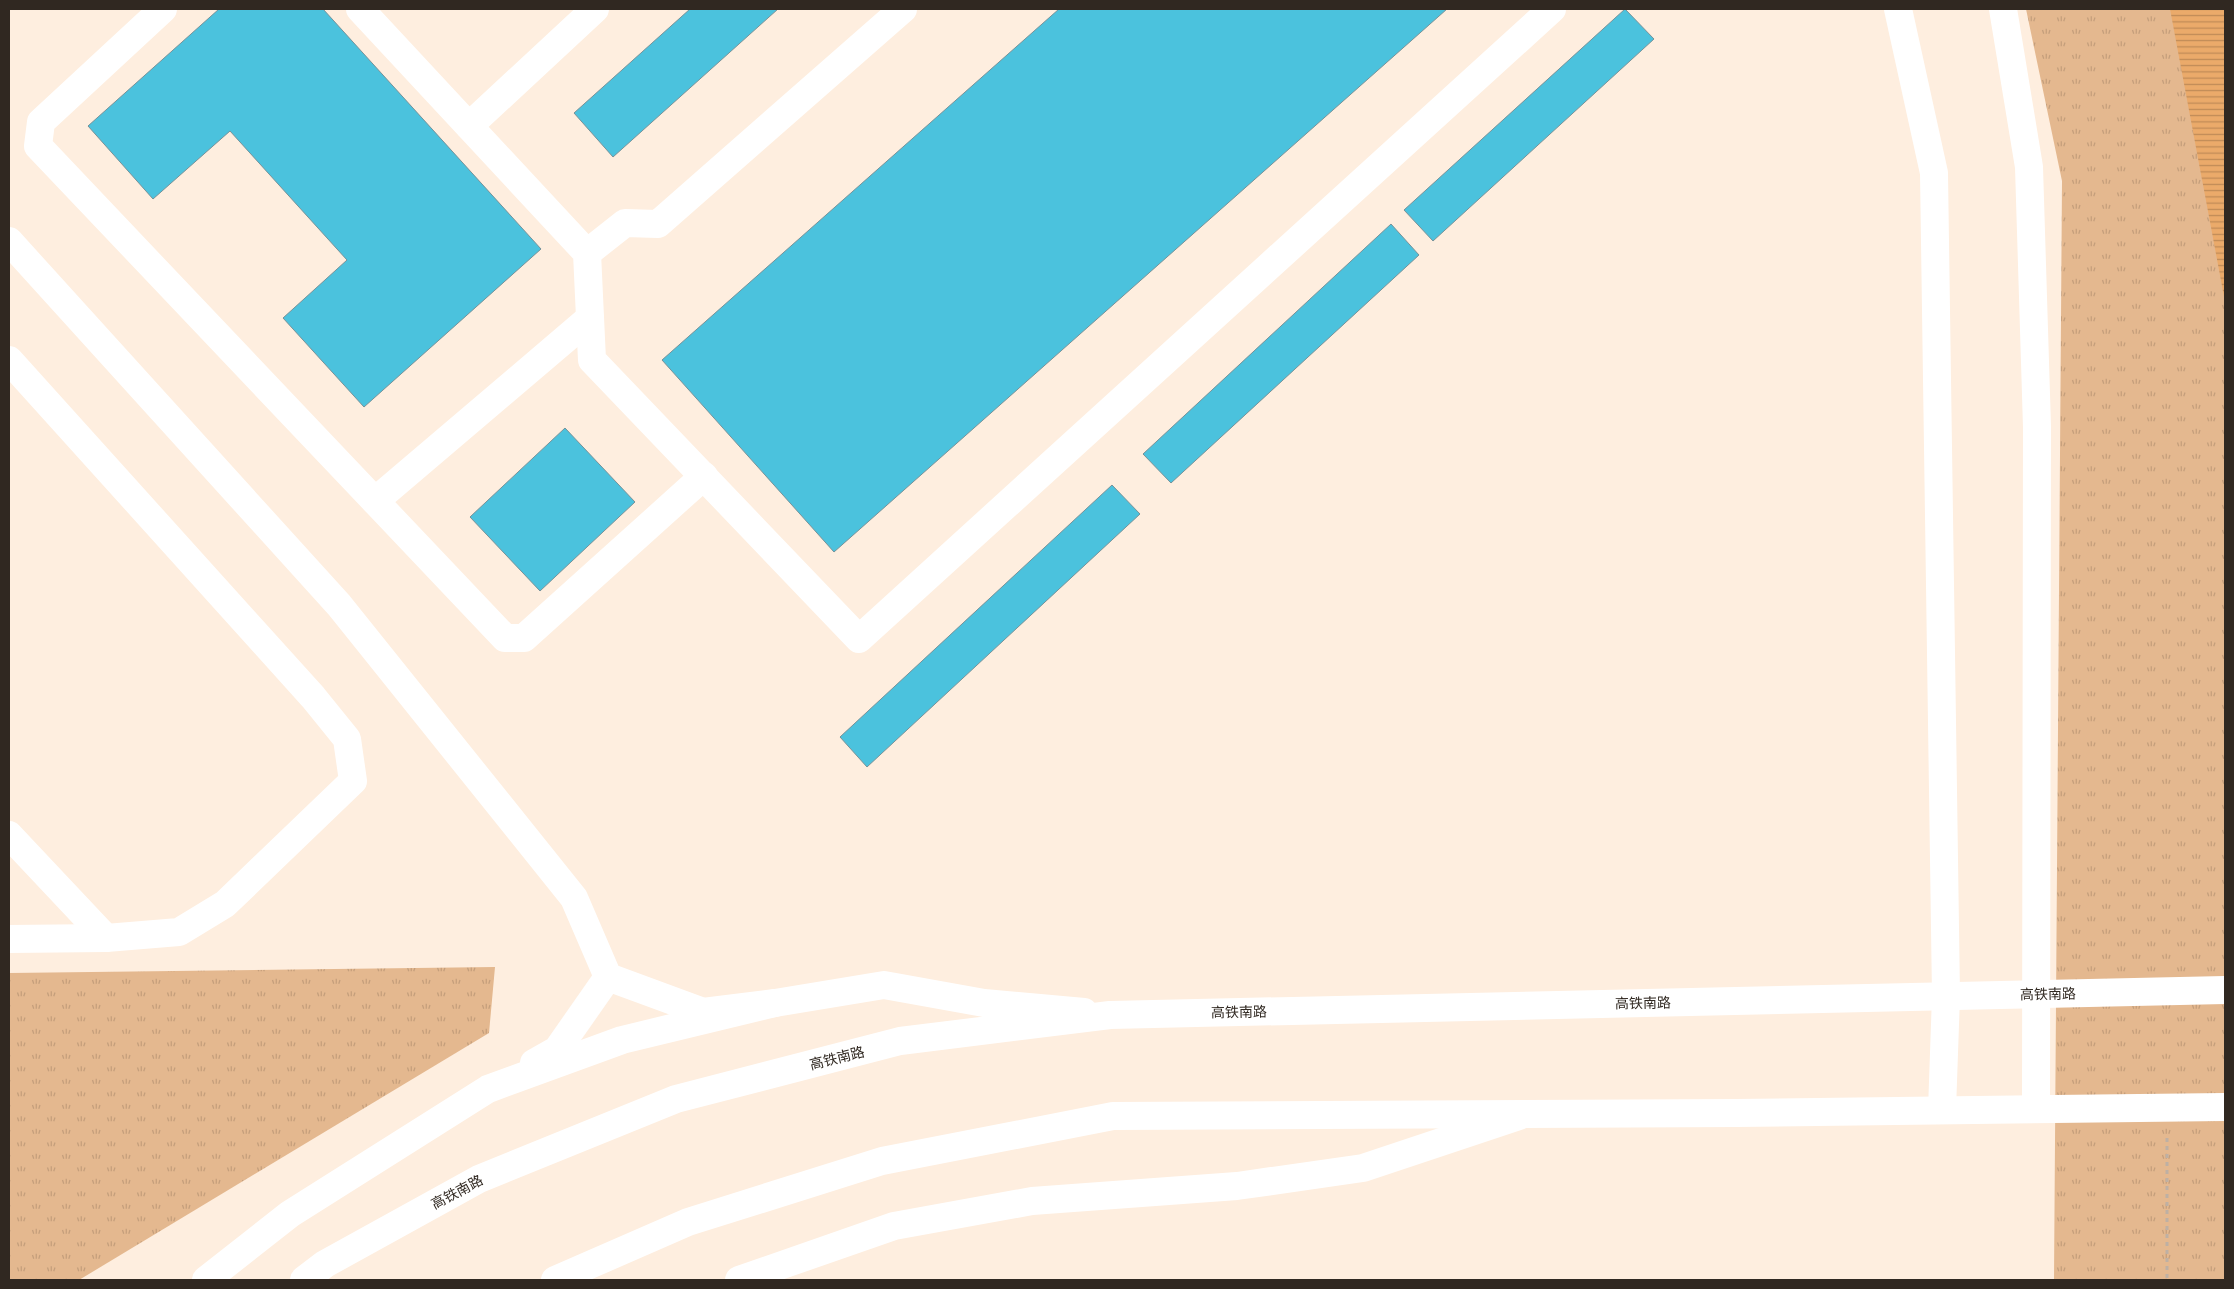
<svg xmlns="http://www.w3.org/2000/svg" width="2234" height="1289" font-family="'Titillium Web','Noto Sans SC',sans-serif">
<defs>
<pattern id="grass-tufts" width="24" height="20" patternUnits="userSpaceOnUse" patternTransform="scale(1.25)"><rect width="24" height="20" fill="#e4b88f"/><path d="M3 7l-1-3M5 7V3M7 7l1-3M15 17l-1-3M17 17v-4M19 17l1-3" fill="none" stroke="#c49e7b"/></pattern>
<pattern id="water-rules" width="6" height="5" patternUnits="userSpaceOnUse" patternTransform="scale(1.25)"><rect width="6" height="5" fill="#ebaa6a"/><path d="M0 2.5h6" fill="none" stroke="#bf8a57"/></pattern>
</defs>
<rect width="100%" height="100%" fill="#feeedf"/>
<g fill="url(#grass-tufts)">
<polygon points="2026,9 2225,9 2225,1280 2054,1280 2062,181"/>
<polygon points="495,967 489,1033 79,1280 9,1280 9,973"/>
</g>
<polygon fill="url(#water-rules)" points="2170,9 2225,9 2225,302"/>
<g fill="#4bc2dd" stroke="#779299">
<polygon points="219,9 323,9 541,249 364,407 283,318 347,260 230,131 153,199 88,126"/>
<polygon points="690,9 778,9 613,157 574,113"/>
<polygon points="1059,9 1447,9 834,552 662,360"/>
<polygon points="1625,9 1654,39 1433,241 1404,210"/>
<polygon points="1391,224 1419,255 1171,483 1143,454"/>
<polygon points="565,428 635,502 540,591 470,517"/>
<polygon points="1112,485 1140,514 867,767 840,737"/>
</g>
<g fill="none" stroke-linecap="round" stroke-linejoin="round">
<polyline stroke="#beb0a4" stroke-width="3" stroke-dasharray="4 4" stroke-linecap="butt" points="2167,1138 2167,1280"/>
<g stroke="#fff" stroke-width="28">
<polyline points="163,9 41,122 38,146 505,638 524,638 704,476"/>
<polyline points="360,9 587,253 592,360 859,639 1552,9"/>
<polyline points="469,126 595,9"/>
<polyline points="9,241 339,605 574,898 608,977 703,1012 775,1003"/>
<polyline points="587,253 625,223 658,224 903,9"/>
<polyline points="9,360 313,697 347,739 353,781 225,904 179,932 106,938 9,939"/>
<polyline points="375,501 590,318"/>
<polyline points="9,835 106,938"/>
<polyline points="534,1063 557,1050 608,977"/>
<polyline points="206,1280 290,1214 488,1089 622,1040 775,1003 884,985 984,1003 1084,1012"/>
<polyline points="739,1280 894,1226 1032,1201 1237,1186 1363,1168 1519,1116"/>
</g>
<g stroke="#fff" stroke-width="28">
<polyline points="1898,9 1934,173 1946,996 1942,1110"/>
<polyline points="2003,9 2029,167 2037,427 2036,1109"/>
<polyline points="304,1280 325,1264 479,1179 676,1099 900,1041 1110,1015 2225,990"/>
<polyline points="555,1280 688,1222 882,1161 1113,1116 1737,1113 2225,1107"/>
</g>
</g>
<g text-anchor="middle" stroke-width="4" stroke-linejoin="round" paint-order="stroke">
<g font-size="14" fill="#302821" stroke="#fff">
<text transform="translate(2048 994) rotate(-1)" y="5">高铁南路</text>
<text transform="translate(1643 1003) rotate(-1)" y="5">高铁南路</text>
<text transform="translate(1239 1012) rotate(-1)" y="5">高铁南路</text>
<text transform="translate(837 1058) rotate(-14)" y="5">高铁南路</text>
<text transform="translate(457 1192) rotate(-28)" y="5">高铁南路</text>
</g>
</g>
<rect width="2234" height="1289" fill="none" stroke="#302821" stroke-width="20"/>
</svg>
